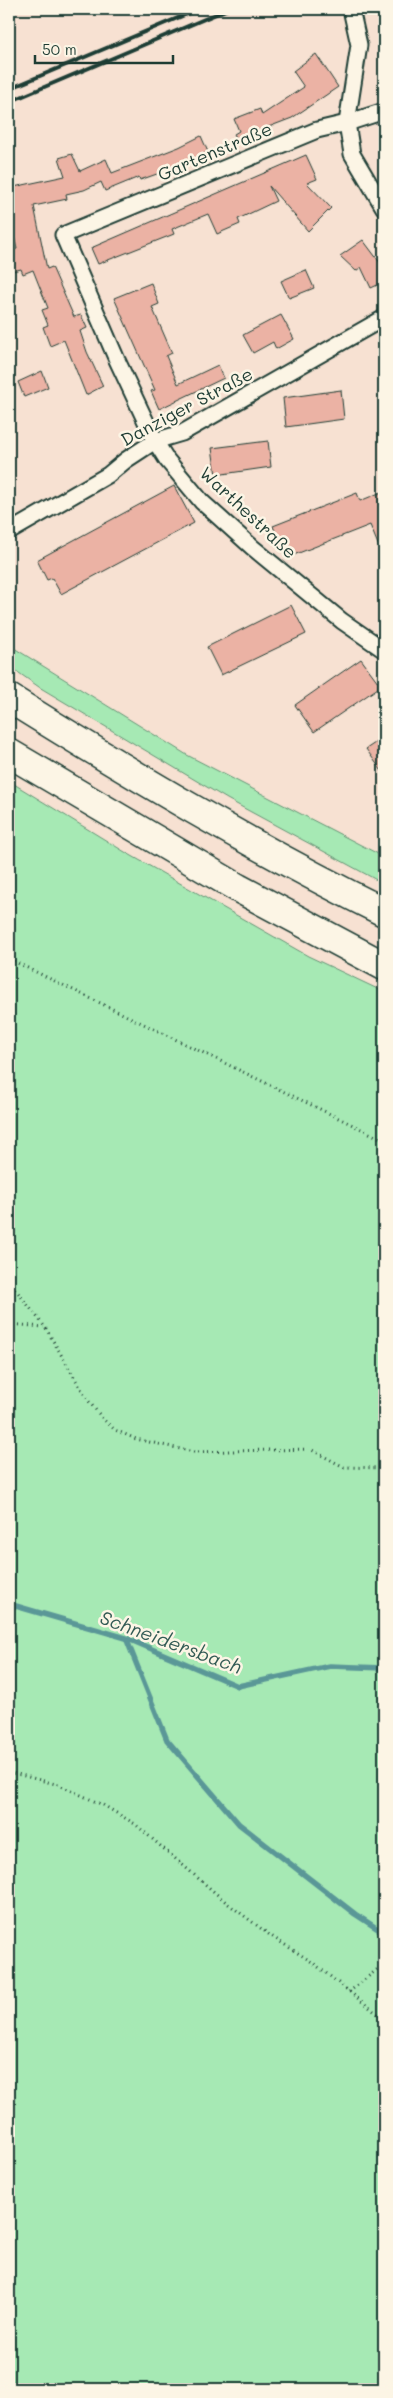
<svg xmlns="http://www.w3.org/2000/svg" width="393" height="2398" font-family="Mali,sans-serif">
<rect width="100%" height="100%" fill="#f7e1d2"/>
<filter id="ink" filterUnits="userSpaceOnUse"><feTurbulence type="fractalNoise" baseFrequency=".02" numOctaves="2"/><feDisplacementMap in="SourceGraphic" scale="10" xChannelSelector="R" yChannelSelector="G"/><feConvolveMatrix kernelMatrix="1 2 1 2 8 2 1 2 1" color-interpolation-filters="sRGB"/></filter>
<g filter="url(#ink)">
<g fill="#a6e9b4" stroke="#629374">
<polygon points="9,645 187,755 384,857 384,884 227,799 39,687 9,666"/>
<polygon points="9,781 125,852 308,956 384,992 384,2389 9,2389"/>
</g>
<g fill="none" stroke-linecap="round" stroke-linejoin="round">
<g stroke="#5a9797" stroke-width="5.5">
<polyline points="9,1604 126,1638 238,1686 330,1666 384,1668"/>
<polyline points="126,1638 167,1740 239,1824 355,1914 384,1933"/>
</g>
</g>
<g fill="#ebb2a4" stroke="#1f3d34">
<polygon points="316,54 338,87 292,118 237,139 234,134 239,131 234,119 260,109 262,115 304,87 293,71"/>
<polygon points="201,136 208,152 171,169 140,180 139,177 105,191 101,182 84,190 66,194 67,199 34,206 47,269 52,267 74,317 81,315 87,328 80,331 87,352 103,386 86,395 64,340 50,346 43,327 48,325 42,310 48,308 33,270 23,274 21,269 9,272 9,250 17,249 9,215 9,188 65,176 59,158 72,154 80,171 106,159 112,173 179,147"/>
<polygon points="306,155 317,179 307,183 331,208 308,231 269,186 276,201 238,219 240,224 217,234 208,214 172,229 174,234 98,264 91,248"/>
<polygon points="363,240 384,268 384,282 371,288 361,267 356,271 340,256"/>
<polygon points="306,270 314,288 289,298 281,281"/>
<polygon points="151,283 159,304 152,307 172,353 166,356 178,384 218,365 224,378 159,409 151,391 155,390 114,298"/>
<polygon points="281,315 294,339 276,349 273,342 253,353 243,335"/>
<polygon points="42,371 48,387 24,397 18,382"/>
<polygon points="341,390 344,419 286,427 283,398"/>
<polygon points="268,441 271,467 216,475 212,448"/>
<polygon points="174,486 194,523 61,594 52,578 47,580 37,560"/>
<polygon points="384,491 384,559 370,525 286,558 273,526 357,493 360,501"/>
<polygon points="291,605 306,634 221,675 207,647"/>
<polygon points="361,659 378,682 378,688 314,732 295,705"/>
<polygon points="384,737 384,774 366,749"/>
</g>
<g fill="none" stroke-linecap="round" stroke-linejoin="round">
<defs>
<g id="minor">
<polyline points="351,9 359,45 347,123 352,154 384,208"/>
<polyline points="384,111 347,123 317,130 63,235 117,360 155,441 167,460 202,502 252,547 342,621 384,650"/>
<polyline points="9,532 108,475 126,460 155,441 182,433 384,318"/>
</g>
<g id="motorway">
<path d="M9,698C131,774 255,848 384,912"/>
<polyline points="9,753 238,888 384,966"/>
</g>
</defs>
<use href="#minor" stroke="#1f3d34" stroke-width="19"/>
<use href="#motorway" stroke="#1f3d34" stroke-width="31"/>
<g stroke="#1f3d34" stroke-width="3" stroke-dasharray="1 4" stroke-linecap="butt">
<polyline points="9,959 384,1140"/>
<polyline points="9,1281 45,1327 87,1399 103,1419 115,1430 136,1439 194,1452 310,1449 344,1467 384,1468"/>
<polyline points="9,1324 44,1327"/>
<polyline points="9,1772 59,1785 103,1805 135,1824 227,1903 271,1936 312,1962 384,2019"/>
<polyline points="349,1992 384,1964"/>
</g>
<use href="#minor" stroke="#fcf5e5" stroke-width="15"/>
<use href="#motorway" stroke="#fcf5e5" stroke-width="28"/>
<g stroke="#1f3d34" stroke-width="4">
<polyline points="9,89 199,9"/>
<polyline points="9,102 228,9"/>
</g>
</g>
</g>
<g text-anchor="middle" stroke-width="5" stroke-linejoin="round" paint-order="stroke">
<g font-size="18" fill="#1f3d34" stroke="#fcf5e5">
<text transform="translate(215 152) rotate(-23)" y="6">Gartenstraße</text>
<text transform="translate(187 407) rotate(-28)" y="6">Danziger Straße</text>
<text transform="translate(248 513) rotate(43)" y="6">Warthestraße</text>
</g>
<g font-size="19" font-style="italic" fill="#335b55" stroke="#fcf5e5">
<text transform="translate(171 1642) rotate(20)" y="7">Schneidersbach</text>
</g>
</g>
<rect width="393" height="2398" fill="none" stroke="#fcf5e5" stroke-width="30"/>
<rect x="15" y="15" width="363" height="2368" fill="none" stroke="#1f3d34" stroke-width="2" filter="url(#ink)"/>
<path d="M35 55v8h138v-8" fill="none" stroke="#1f3d34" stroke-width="2.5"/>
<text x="42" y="55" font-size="15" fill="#1f3d34" stroke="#fcf5e5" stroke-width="4" paint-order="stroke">50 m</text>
</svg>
